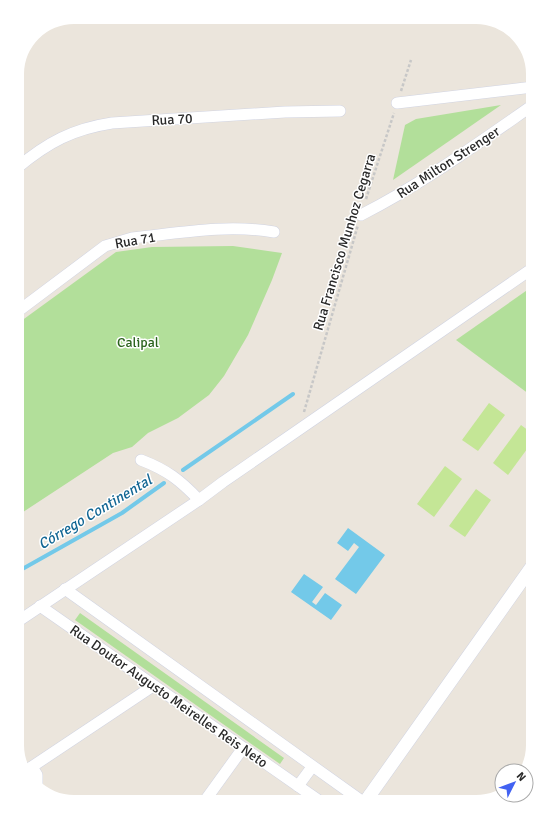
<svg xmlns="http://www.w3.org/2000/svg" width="550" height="819" font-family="Signika,sans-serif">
<rect width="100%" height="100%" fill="#ebe5dc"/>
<g fill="#b2df9a">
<polygon points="501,105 393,180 405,125 416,119"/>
<polygon points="233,246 282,253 272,280 248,335 224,376 209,395 178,418 148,433 132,447 113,453 17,516 17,324 116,252 152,247"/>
<polygon points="533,286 533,397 456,340"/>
<polygon points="80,613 284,758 280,764 75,620"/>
</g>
<g fill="#c4e696">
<polygon points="489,403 505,415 478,451 462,440"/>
<polygon points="521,425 533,434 533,441 508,475 493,463"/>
<polygon points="445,466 462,479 434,517 417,504"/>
<polygon points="476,489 491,500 465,537 449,526"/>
</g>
<g fill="#73c9e9">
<polygon points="348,528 385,555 356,594 335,579 359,547 354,543 348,551 337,543"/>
<polygon points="304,574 323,587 312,602 316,605 325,593 342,605 331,620 291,592"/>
</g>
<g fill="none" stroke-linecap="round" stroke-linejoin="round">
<g stroke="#73c9e9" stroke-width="4">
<polyline points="183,470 293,394"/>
<polyline points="17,572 122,513 164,483"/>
</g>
<defs>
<polyline id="service" points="107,17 109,19 123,21 133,17"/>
<g id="minor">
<polyline points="397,103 533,87"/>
<path d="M17,168C48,142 73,129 112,123L285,112L340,111"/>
<path d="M361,215C422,184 477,144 533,105"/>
<path d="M17,312L105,246L132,238C179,233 227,224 274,232"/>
<path d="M141,460C167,470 180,480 199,500"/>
<polyline points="65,589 363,802"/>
<polyline points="40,606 321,802"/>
<polyline points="17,622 199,500 223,482 533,268"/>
<polyline points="32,767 37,775 37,786"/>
<polyline points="525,771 526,769"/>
<polyline points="24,772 153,686"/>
<polyline points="298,786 312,767"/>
<polyline points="369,795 379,802"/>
<polyline points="204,802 243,748"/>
</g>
<polyline id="tertiary" points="365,802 533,565"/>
</defs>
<use href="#service" stroke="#d1d4e2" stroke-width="6"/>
<use href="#minor" stroke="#d1d4e2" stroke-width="12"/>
<use href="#tertiary" stroke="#d1d4e2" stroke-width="14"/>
<g stroke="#c7c7c7" stroke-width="2.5" stroke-dasharray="3 2" stroke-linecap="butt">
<polyline points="401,91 411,60"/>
<polyline points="366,199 394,113"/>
<polyline points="304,412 358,225"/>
</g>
<use href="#service" stroke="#fff" stroke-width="5.5"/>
<use href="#minor" stroke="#fff" stroke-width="11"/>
<use href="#tertiary" stroke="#fff" stroke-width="13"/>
</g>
<g text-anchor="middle" stroke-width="3" stroke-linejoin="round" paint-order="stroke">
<g font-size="14" fill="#292929" stroke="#fff">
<text transform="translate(172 119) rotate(-3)" y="5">Rua 70</text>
<text transform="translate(448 162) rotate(-33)" y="5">Rua Milton Strenger</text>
<text transform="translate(135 240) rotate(-10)" y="5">Rua 71</text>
<text transform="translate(344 242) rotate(-73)" y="5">Rua Francisco Munhoz Cegarra</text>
<text transform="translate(169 696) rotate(35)" y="5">Rua Doutor Augusto Meirelles Reis Neto</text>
</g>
<g font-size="14" fill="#2b631d" stroke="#fff">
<text x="138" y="347">Calipal</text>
</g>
<g font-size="15" font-style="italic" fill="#136794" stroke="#fff">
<text transform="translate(95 512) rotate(-31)" y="5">Córrego Continental</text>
</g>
</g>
<path d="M0 0H550V819H0ZM74 24H476A50 50 0 0 1 526 74V745A50 50 0 0 1 476 795H74A50 50 0 0 1 24 745V74A50 50 0 0 1 74 24Z" fill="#fff" fill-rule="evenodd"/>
<g transform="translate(514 783) rotate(48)"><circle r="19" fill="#ffffff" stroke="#a9a9a9"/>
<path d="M0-3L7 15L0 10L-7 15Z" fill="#4262f2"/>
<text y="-6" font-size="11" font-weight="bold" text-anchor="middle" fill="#292929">N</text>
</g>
</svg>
